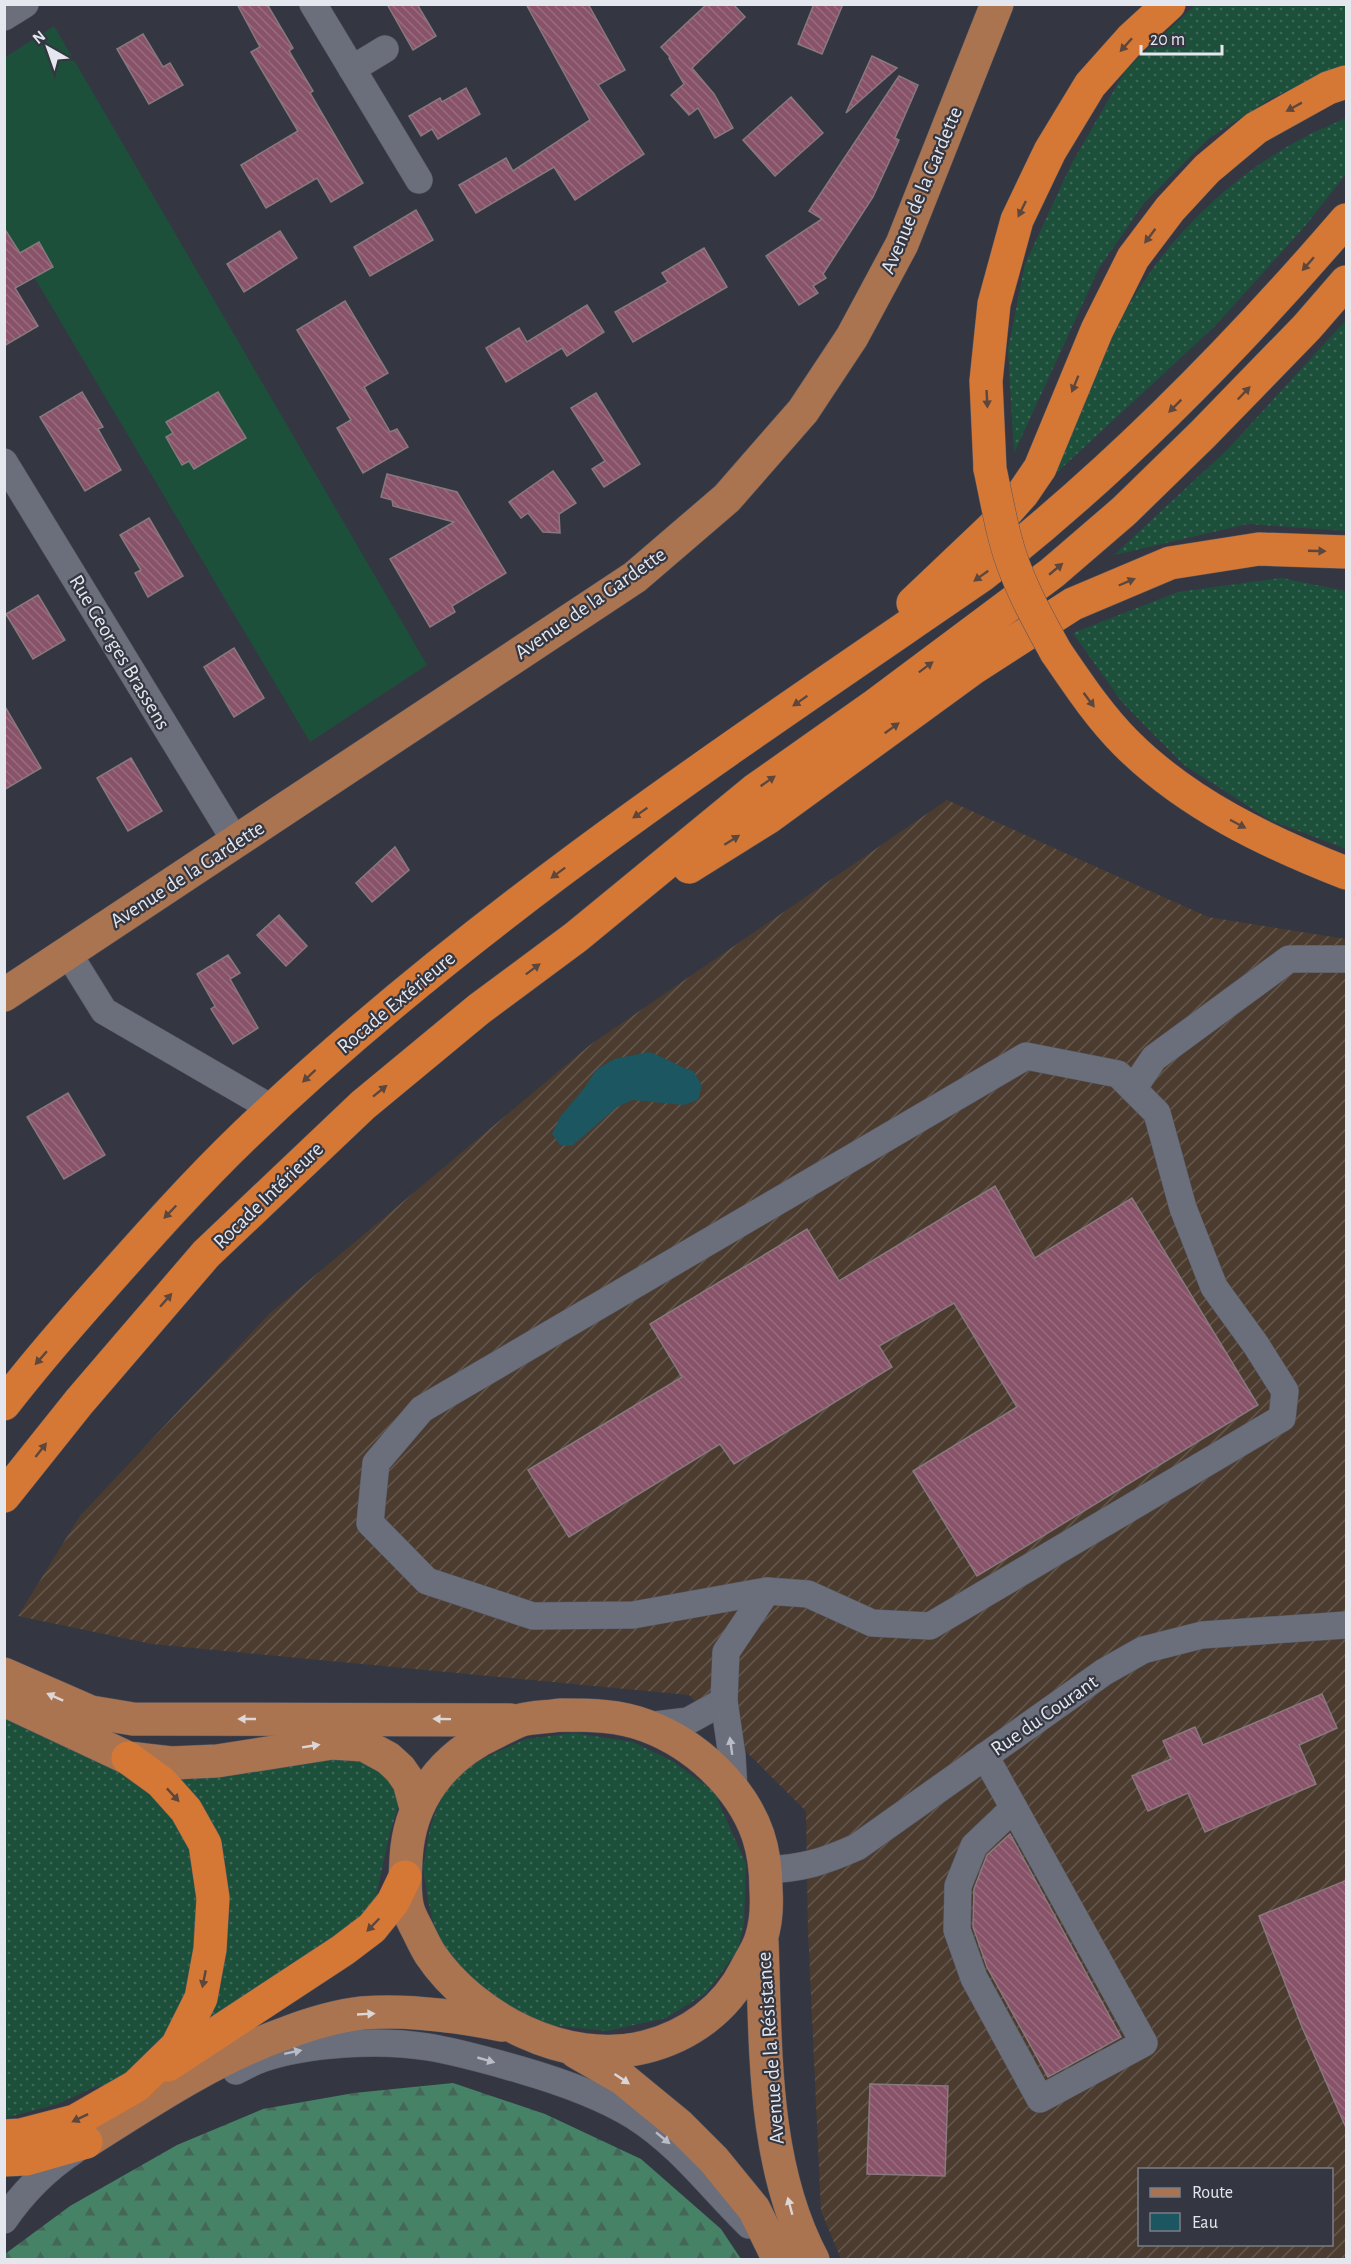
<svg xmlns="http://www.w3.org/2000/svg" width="1351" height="2264" font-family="'Alegreya Sans',sans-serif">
<defs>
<pattern id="industrial-furrows" width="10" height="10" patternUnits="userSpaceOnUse" patternTransform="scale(1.5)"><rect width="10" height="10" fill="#4b3c2f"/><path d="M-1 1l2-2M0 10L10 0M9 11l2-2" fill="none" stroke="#65584d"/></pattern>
<pattern id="grass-dots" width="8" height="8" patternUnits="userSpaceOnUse" patternTransform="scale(1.5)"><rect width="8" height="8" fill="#1d503b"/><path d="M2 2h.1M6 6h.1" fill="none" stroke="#3e6958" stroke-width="1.8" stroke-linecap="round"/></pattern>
<pattern id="forest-firs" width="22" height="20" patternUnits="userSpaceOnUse" patternTransform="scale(1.5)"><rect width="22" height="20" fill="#458266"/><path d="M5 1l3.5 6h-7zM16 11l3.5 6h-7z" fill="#456758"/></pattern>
<pattern id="building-back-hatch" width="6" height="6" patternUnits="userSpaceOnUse" patternTransform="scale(1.5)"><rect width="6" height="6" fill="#885268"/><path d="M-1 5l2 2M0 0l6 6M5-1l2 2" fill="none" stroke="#996b7e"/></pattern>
</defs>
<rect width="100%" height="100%" fill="#343742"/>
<path fill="url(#industrial-furrows)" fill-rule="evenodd" d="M947,800L1208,917L1346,939V2259H841L821,2211L808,1930L806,1811L689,1695L152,1644L18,1616L80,1516L269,1314L590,1045ZM1140,2170H1332V2244H1140Z"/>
<g fill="url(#grass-dots)">
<polygon points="1195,5 1346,5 1346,66 1336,68 1272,98 1209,138 1144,203 1099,268 1014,453 1008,349 1025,264 1072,163 1125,71"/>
<path d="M1346,118V174L1305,226L1214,327L1054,475C1076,425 1095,373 1119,324C1158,247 1224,180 1301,139C1315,131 1331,125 1346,118Z"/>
<polygon points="1346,320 1346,531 1248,524 1114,555 1228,449"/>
<polygon points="1281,578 1346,591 1346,849 1270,820 1184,765 1122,702 1073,633 1178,592"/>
<polygon points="5,1710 127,1770 176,1818 191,1855 200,1893 198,1954 175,2029 116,2082 92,2088 58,2104 5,2118"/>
<polygon points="574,1733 633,1742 674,1762 714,1792 746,1864 744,1922 738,1950 706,1993 666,2018 607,2031 539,2024 495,2000 463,1973 437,1939 428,1900 423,1868 430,1828 442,1795 471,1764 526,1739"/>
<polygon points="336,1750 367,1756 394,1782 398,1806 388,1840 374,1907 318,1953 198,2033 226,1915 169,1776"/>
</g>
<polygon fill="url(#forest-firs)" points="453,2083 545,2114 641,2159 721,2229 741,2259 5,2259 5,2254 70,2206 177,2145 263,2109 354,2093"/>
<polygon fill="#1d503b" points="54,26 427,665 310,742 5,228 4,58"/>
<path fill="#1b5661" d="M649,1052C665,1057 677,1066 693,1071L702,1085L698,1100L684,1105L633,1100L617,1107L572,1146L560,1145L552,1134L560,1117L585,1087L596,1070L614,1059Z"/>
<g fill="url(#building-back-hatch)" stroke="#88797e" stroke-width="1.5">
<polygon points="237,4 267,4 293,48 289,51 313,91 310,93 363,183 331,202 317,178 266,208 241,165 298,131 251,52 260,47"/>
<polygon points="387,4 417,4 436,36 413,50"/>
<polygon points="526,4 588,4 625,70 598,85 644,154 575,200 554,167 476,213 459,185 506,158 513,171 590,120"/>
<polygon points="707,4 733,4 745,17 692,68 714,94 733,128 715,138 698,108 689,115 671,95 684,84 669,58 670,57 661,47"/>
<polygon points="814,4 843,4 822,54 798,44"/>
<polygon points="143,34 163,67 170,63 183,85 149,104 117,49"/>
<polygon points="872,56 897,68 846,113"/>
<polygon points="899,76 918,85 895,138 899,140 873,197 823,274 826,278 813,286 818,293 799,305 766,256 822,219 809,211"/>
<polygon points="466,88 480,114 438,139 432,129 421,136 409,116 440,98 442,102"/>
<polygon points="791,97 823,133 775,176 743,140"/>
<polygon points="416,210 433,240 370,276 354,247"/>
<polygon points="4,228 20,253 39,242 53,267 15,288 38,326 4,346"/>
<polygon points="280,231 297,258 244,292 227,264"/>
<polygon points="704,248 727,287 633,342 615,312 668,282 662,273"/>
<polygon points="345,301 388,373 364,387 390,432 397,429 408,447 363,473 337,428 351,420 297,330"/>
<polygon points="587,305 604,332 567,356 562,348 506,382 486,348 519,328 527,342"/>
<polygon points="82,392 103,427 98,429 121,470 85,491 40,417"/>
<polygon points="218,392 246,438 194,469 189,461 182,465 166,437 173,433 166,422"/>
<polygon points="596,393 640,464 604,487 592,469 605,461 571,408"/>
<polygon points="553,471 576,503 559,514 560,533 543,532 528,513 521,518 509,502"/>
<polygon points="387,474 457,492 506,573 452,606 455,612 430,627 390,559 454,522 393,506 392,500 381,497"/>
<polygon points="149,518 183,576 148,597 135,573 141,570 120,535"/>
<polygon points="38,595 65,640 33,659 6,614"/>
<polygon points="234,648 264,698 234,717 204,667"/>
<polygon points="4,705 41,768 4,790"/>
<polygon points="131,758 162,811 128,831 97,778"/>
<polygon points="395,847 409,870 372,902 356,883"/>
<polygon points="279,915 307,946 286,966 257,935"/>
<polygon points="228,955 240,973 230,979 258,1028 233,1044 211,1009 215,1006 197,974"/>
<polygon points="68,1093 105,1155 64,1179 27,1117"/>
<polygon points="995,1186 1035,1258 1132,1198 1258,1405 977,1576 913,1471 1017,1407 954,1303 879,1346 892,1367 734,1464 720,1444 569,1537 528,1470 682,1377 650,1324 807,1229 839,1281"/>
<polygon points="1322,1694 1337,1728 1299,1745 1316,1784 1205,1832 1188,1793 1148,1811 1132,1776 1171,1759 1163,1741 1195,1727 1203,1745"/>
<polygon points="1010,1834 1121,2037 1048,2077 987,1967 973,1927 974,1889 987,1855"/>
<polygon points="1347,1880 1347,2130 1302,2027 1259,1916"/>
<polygon points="870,2084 948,2086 945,2176 867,2174"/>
</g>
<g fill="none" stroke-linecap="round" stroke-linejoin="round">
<defs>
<g id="minor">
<polyline points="313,4 419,180"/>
<polyline points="4,17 25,4"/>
<polyline points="352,69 385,49"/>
<polyline points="4,462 236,842"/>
<polyline points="68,953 104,1011 273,1109"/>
<polygon points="1026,1056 1118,1074 1157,1113 1183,1208 1214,1287 1256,1345 1285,1391 1282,1418 930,1626 872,1623 808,1594 767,1591 633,1615 533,1616 427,1581 370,1523 376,1463 422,1409"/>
<polyline points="1133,1089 1154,1058 1289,959 1346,959"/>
<polyline points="647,1726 688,1721 724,1701"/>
<polyline points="985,1756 1144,2043 1040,2099 974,1978 957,1930 958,1886 974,1846 1014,1808"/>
<polyline points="734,1791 732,1756 724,1701 726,1652 767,1591"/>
<path d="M766,1870C804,1868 823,1862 857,1847L1104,1672L1143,1650L1202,1635L1346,1625"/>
<path d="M236,2071C244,2067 253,2062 261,2059C307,2043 380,2039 428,2047C459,2052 490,2061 521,2070C559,2081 600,2095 634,2116C680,2145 711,2188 749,2225"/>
<path d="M4,2220C24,2191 46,2169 75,2150"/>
</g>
<g id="major">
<polyline points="4,995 635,577 727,498 803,411 852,337 902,244 997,4"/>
<polyline points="4,1674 91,1712 133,1719 510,1720"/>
<polyline points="4,1700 128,1758 171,1763 217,1761 332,1743 364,1745 388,1758 400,1769 409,1782 416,1808"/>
<path d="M560,1715C589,1715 619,1715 647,1726C695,1744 741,1786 758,1835C764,1853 766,1872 766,1890C767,1905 766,1924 761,1939C758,1949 751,1959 746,1969C726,2009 689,2036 645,2047C567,2067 473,2018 430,1954C425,1946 421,1937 417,1929C414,1923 410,1916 408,1909C404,1894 405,1875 406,1859C409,1800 443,1756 496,1732C504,1728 513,1723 521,1720C533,1717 547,1717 560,1715Z"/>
<path d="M762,1942C766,2048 762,2164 813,2260"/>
<polyline points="576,2052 623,2079 679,2125 714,2160 754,2209 779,2260"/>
<path d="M86,2142C152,2100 213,2059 286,2033C310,2024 336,2016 362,2013C408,2009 457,2016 502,2025"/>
</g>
<g id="highway">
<polyline points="990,469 986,381 994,304 1017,220 1050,151 1090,85 1131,39 1169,4"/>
<polyline points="913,603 992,528 1023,493 1040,468 1097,330 1133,258 1170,209 1207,169 1256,128 1328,88 1346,82"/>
<path d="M1056,652C1078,684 1099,716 1126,743C1187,804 1267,842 1346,873"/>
<polyline points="689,867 769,817 975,667 1073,604 1170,563 1259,549 1346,552"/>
<path d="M4,1404C35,1364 67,1327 100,1290C147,1237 194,1184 246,1134C468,921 728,750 981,576C1116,471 1235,349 1346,220"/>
<polyline points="4,1496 79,1402 206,1254 363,1105 479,1009 576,937 755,790 874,706 1052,573 1124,511 1203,434 1307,327 1346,282"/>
<polyline points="168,2065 343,1950 372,1928 393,1902 405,1877"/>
<polyline points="4,2136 21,2135 75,2121 136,2086 177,2046 201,1998 210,1949 213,1898 205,1844 186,1810 161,1782 128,1758"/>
<polyline points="4,2160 26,2159 86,2142"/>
</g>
</defs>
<use href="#minor" stroke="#545660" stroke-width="28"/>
<use href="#major" stroke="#545660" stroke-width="34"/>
<use href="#highway" stroke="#545660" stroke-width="34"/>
<use href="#minor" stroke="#6b6e7b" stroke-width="27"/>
<use href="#major" stroke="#ab7451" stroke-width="33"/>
<use href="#highway" stroke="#d67835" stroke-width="33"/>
<defs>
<path id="highway-bridge" d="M990,469C995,492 999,515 1005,538C1015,578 1036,616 1056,652"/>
</defs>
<use href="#highway-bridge" stroke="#545660" stroke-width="34" stroke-linecap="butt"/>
<use href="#highway-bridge" stroke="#d67835" stroke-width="33"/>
</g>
<defs><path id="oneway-solid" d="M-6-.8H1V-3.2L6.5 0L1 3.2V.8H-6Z" transform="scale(1.5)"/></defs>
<g fill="#5c473f">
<use href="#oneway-solid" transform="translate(1126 45) rotate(132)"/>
<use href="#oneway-solid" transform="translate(1294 107) rotate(151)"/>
<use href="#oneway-solid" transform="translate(1022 209) rotate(116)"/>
<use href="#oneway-solid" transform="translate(1150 236) rotate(127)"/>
<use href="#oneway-solid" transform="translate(1308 264) rotate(131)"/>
<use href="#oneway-solid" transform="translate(1075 384) rotate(112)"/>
<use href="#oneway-solid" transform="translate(1244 393) rotate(-46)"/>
<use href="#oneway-solid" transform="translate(987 399) rotate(87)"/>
<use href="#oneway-solid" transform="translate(1175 406) rotate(135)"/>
<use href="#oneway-solid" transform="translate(1317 551) rotate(2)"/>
<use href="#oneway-solid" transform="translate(1056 569) rotate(-40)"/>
<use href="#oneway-solid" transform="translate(981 576) rotate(144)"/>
<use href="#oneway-solid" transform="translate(1127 582) rotate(-23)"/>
<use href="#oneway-solid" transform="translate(926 667) rotate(-37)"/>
<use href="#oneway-solid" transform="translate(1089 700) rotate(53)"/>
<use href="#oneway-solid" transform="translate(800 701) rotate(145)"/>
<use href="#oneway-solid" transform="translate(892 728) rotate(-36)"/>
<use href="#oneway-solid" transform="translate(768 781) rotate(-35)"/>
<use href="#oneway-solid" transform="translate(640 813) rotate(145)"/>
<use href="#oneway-solid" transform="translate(1238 824) rotate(28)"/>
<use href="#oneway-solid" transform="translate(732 840) rotate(-32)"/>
<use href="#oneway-solid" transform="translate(558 873) rotate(143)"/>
<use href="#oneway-solid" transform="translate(533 969) rotate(-37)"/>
<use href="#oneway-solid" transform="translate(309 1076) rotate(137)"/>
<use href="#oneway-solid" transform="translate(380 1091) rotate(-39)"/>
<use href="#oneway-solid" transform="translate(170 1212) rotate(134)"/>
<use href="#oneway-solid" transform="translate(166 1300) rotate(-49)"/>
<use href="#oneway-solid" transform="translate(41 1358) rotate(131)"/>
<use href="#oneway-solid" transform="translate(41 1450) rotate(-52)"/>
<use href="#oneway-solid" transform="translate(173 1795) rotate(47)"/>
<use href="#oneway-solid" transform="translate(373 1925) rotate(134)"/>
<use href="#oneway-solid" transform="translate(204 1979) rotate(101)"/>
<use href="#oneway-solid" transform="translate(80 2118) rotate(154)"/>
</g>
<g fill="#dcd6d6">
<use href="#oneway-solid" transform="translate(55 1697) rotate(-156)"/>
<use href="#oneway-solid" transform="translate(247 1719) rotate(180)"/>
<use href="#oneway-solid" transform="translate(442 1719) rotate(-179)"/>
<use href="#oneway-solid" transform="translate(311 1746) rotate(-9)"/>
<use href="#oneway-solid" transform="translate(366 2014) rotate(-3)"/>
<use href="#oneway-solid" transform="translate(622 2079) rotate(34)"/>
<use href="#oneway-solid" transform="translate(790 2206) rotate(-105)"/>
</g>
<g fill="#babdc6">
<use href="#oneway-solid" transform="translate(731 1746) rotate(-98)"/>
<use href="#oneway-solid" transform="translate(293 2052) rotate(-12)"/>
<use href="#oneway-solid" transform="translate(486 2060) rotate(16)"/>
<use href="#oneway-solid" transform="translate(663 2138) rotate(39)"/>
</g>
<g text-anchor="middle" stroke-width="4.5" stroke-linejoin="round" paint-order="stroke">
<g font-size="21" fill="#e5e7ee" stroke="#343742">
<text transform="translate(921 190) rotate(-67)" y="7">Avenue de la Gardette</text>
<text transform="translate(590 603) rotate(-35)" y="7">Avenue de la Gardette</text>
<text transform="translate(120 652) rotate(59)" y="7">Rue Georges Brassens</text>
<text transform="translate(187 874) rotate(-33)" y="7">Avenue de la Gardette</text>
<text transform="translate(396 1002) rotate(-40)" y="7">Rocade Extérieure</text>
<text transform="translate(268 1195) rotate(-44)" y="7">Rocade Intérieure</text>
<text transform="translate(1044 1715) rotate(-35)" y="7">Rue du Courant</text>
<text transform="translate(770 2048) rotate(-94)" y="7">Avenue de la Résistance</text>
</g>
</g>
<rect width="1351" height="2264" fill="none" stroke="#e5e7ee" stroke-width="12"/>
<rect x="1138" y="2168" width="195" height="78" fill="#343742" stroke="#7b7d87" stroke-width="1.5"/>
<rect x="1150" y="2188" width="30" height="9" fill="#ab7451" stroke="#7b7d87" stroke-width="1.5"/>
<text x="1192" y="2198" font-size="18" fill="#e5e7ee">Route</text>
<rect x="1150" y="2213" width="30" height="18" fill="#1b5661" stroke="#7b7d87" stroke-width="1.5"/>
<text x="1192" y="2228" font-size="18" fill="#e5e7ee">Eau</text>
<g transform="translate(48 48) rotate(320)" stroke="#343742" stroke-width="4.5" paint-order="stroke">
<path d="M0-4.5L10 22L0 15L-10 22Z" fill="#e5e7ee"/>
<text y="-9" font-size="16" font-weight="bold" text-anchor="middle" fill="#e5e7ee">N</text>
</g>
<path d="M1141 45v9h81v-9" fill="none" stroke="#e5e7ee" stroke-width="3"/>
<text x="1150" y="45" font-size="18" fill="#e5e7ee" stroke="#343742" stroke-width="4.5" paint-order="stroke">20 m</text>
</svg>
